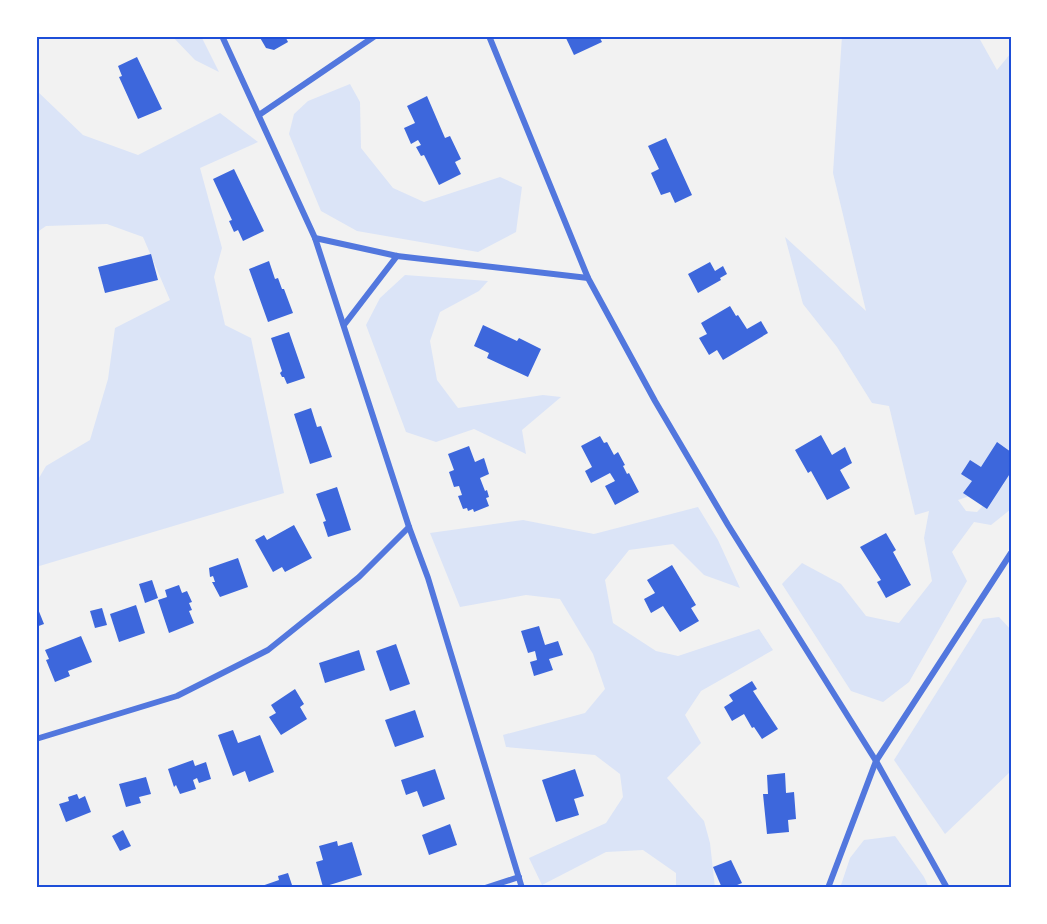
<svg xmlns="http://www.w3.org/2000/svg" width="1047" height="924" font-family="Figtree,sans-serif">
<rect width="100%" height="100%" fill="#f2f2f2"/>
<g fill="#dbe4f7" fill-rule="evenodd">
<polygon points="172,36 201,36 219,72 195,60"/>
<path d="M842,36H978L997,70L1011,53V509L991,525L974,522L952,552L967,581L909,682L883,702L851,691L782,584L802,563L841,584L866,616L899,623L932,581L924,538L929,511L915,515L889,406L872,403L837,347L803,304L785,237L866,311L833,173ZM1004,484L977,512L966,511L958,500Z"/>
<polygon points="350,84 360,102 361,148 393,188 424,202 500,177 522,187 516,232 478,252 357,231 321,211 289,134 294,114 308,101"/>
<polygon points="36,90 83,135 138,155 220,113 258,142 200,168 222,248 214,277 225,325 251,338 284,493 36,567 36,483 46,466 90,440 108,379 115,328 170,300 143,237 107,224 46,226 36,233"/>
<polygon points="405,275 488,281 479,291 440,312 430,341 437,380 458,408 543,395 561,397 522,430 526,454 474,429 436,442 406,432 366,325 380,298"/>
<polygon points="698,507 718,540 740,588 704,575 673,544 629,550 605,580 613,623 656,651 678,656 759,629 773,650 701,691 685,715 701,743 667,778 704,821 710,843 715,888 676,888 676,873 643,850 606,852 542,885 529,858 606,823 623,797 620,774 595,755 506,747 503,735 585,713 605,689 593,654 560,599 526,595 460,607 430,533 523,520 594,534"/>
<polygon points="999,617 1011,630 1011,771 945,834 894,760 983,619"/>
<polygon points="895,836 924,877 929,888 840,888 850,858 864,840"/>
</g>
<g fill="#3d67dc">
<polygon points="259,36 285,36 288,42 274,50 266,48"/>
<polygon points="565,36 599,36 602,42 574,55"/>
<polygon points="137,57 162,109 138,119 119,77 122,76 118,66"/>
<polygon points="427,96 445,138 450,136 461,159 455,162 461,174 439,185 424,155 421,156 416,147 421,145 418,140 411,144 404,128 415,123 407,106"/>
<polygon points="666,138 692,195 675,203 670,192 661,195 651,173 659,169 648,146"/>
<polygon points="234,169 264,231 243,241 238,230 234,232 229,221 232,220 213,179"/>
<polygon points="151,254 158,280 105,293 98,267"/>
<polygon points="269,261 275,279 278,278 282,289 284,289 293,313 268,322 249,269"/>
<polygon points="710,262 715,271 723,266 727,274 720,278 721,280 698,293 688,274"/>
<polygon points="730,306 736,316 738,315 747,329 761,321 768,333 723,360 717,350 709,355 699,338 707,334 701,323"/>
<polygon points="483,325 517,341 519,338 541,349 528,377 487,358 489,353 474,346"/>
<polygon points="289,332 305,378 287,384 284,377 282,377 280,373 282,371 271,338"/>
<polygon points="311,408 317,427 321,426 332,457 310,464 294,414"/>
<polygon points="821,435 832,455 845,447 852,463 840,470 850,488 827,500 811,471 808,473 795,450"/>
<polygon points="600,436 604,443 607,442 614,455 618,452 625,465 623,466 627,474 629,473 639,492 615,505 605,486 615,481 610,473 591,483 585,471 592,467 581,446"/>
<polygon points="997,442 1011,452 1011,472 987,509 963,493 972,481 961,474 970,460 981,467"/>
<polygon points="469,446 475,462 484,458 489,474 480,478 485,491 487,490 489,497 486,498 489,506 474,512 473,509 468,511 467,508 463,509 458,496 462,495 459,486 454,487 449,472 454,470 448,454"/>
<polygon points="337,487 351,530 328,537 323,522 326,521 316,494"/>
<polygon points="294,525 312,558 285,572 282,567 273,572 255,540 264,535 267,540"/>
<polygon points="886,533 896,550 893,552 911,585 886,598 877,582 881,580 860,547"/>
<polygon points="238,558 248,587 220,597 212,582 215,582 213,576 210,577 209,568"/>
<polygon points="672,565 696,605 691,608 699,621 680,632 663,606 651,613 644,599 655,593 647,580"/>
<polygon points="152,580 158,598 145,603 139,584"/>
<polygon points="179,585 182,593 187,591 192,602 189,603 192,610 189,611 194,623 169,633 158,600 167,597 165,590"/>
<polygon points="36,604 44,624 36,627"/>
<polygon points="136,605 145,633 119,642 110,614"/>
<polygon points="102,608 107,625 95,628 90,611"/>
<polygon points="539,626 545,645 558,641 563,655 549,659 553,670 534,676 530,662 537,660 535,651 528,653 521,631"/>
<polygon points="81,636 92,662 68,671 70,676 55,682 46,660 49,659 45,650"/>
<polygon points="396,644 410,684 390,691 376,651"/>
<polygon points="359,650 365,670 325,683 319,663"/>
<polygon points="752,681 757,689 753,691 778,729 762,739 754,727 752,728 744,714 732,721 724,707 733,701 729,695"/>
<polygon points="295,689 304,704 300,707 307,719 281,735 269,717 276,713 271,705"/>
<polygon points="415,710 424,737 395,747 385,720"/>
<polygon points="233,730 238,743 260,735 274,772 249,782 245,771 233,776 218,735"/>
<polygon points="193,760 195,766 206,762 211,779 199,783 197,778 193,780 196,789 180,794 176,785 174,787 168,769"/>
<polygon points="435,769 445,799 423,807 417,791 406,795 401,780"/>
<polygon points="575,769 584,796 574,799 579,815 556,822 542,780"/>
<polygon points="785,773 786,793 794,792 796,819 788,820 789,832 767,834 763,794 768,794 767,775"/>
<polygon points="146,777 151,794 139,797 141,803 126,807 119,784"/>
<polygon points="77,794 79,799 85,796 91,812 66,822 59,804 69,801 68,797"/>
<polygon points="450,824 457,845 429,855 422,835"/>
<polygon points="123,830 131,846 120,851 112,836"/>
<polygon points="337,841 338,846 352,842 362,875 323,887 316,862 323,860 319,846"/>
<polygon points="731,860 742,883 730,888 722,888 713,867"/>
<polygon points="288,873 293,888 256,888 279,880 278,876"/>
</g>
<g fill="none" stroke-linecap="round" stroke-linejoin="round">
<g stroke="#5277de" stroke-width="6">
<polyline points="222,36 315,238 409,527 428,578 522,888"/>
<polyline points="489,36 588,278 655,401 728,525 876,761 947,888"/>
<polyline points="259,115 375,36"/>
<polyline points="315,238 397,256 588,278"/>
<polyline points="344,325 397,256"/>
<polyline points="36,739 177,696 268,650 359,577 409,527"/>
<polyline points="485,888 519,877"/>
<polyline points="828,888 876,761 1011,553"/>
</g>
</g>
<rect width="1047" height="924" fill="none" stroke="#ffffff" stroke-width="75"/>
<rect x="38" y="38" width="972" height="848" fill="none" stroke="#1d4ed8" stroke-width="2"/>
</svg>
